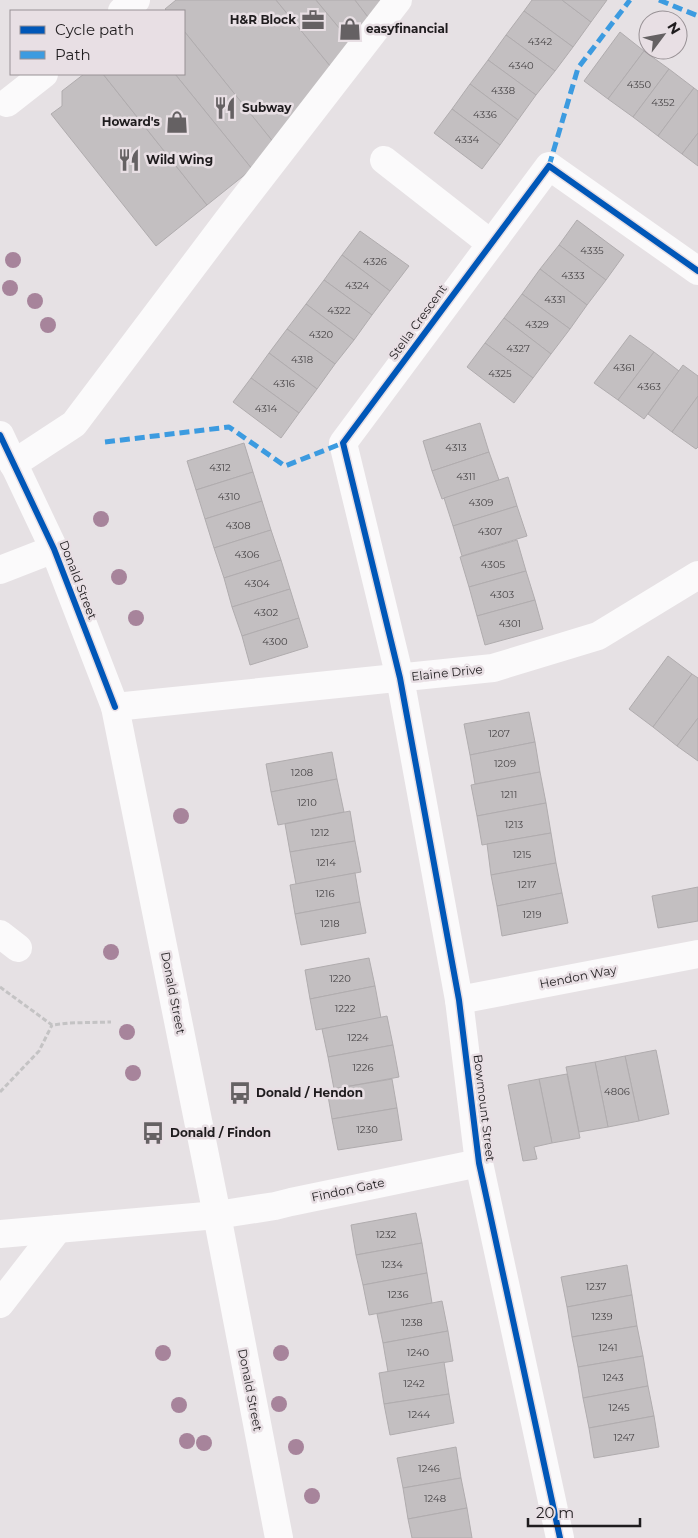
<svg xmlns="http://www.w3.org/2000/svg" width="698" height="1538" font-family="Montserrat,sans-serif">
<rect width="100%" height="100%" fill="#e6e1e4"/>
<g fill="#c3bfc1" stroke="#b0acae">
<polygon points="176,0 276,0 331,67 274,143 184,31 184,11 167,11 165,9"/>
<polygon points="276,0 316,0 350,41 331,67"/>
<polygon points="316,0 355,0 368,17 350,41"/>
<polygon points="355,0 381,0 368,17"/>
<polygon points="532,0 562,0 591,22 573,47 524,11"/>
<polygon points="562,0 607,0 591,22"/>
<polygon points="524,11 573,47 555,71 506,35"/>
<polygon points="184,31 274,143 252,169 175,74 184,74"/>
<polygon points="620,32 644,51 608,99 584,81"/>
<polygon points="506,35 555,71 536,95 488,60"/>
<polygon points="644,51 669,69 633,117 608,99"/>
<polygon points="488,60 536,95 518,120 470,84"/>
<polygon points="669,69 694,88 658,136 633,117"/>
<polygon points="84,74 103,74 207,205 156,246 51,114 62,106 62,91"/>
<polygon points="103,74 175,74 252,169 207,205"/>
<polygon points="470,84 518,120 500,145 452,109"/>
<polygon points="694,88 698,91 698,133 682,154 658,136"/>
<polygon points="452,109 500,145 482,169 434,133"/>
<polygon points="698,133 698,166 682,154"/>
<polygon points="577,220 624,255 606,280 559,245"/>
<polygon points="360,231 409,266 390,291 342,255"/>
<polygon points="559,245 606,280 587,305 540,269"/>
<polygon points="342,255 390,291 372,315 324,280"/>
<polygon points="540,269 587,305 570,329 522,294"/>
<polygon points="324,280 372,315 354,340 306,304"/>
<polygon points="522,294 570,329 551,354 504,318"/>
<polygon points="306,304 354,340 335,364 287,329"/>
<polygon points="504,318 551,354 533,378 485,343"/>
<polygon points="287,329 335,364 317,389 269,353"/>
<polygon points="630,335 654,352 618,400 594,383"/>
<polygon points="485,343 533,378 514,403 467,367"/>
<polygon points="654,352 679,371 644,419 618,400"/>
<polygon points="269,353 317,389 299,413 251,378"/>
<polygon points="683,365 698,376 698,396 672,432 648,414"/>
<polygon points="251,378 299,413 281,438 233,402"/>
<polygon points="698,396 698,447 696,449 672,432"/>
<polygon points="480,423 489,452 432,471 423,441"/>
<polygon points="244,443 253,472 196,490 187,461"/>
<polygon points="489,452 499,480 442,499 432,471"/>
<polygon points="253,472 262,501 205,519 196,490"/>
<polygon points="508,477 517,506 453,526 444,498"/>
<polygon points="262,501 271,530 214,548 205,519"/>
<polygon points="517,506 527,536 462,556 453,526"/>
<polygon points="271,530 281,560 224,578 214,548"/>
<polygon points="517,540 526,571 469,587 460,557"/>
<polygon points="281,560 290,589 232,607 224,578"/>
<polygon points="526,571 535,600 477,616 469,587"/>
<polygon points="290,589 299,618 242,636 232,607"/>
<polygon points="535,600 543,629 485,645 477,616"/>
<polygon points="299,618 308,647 250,665 242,636"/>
<polygon points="668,656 692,674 653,727 629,709"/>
<polygon points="692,674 698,678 698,718 677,746 653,727"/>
<polygon points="529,712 535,742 470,755 464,724"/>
<polygon points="698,718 698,761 677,746"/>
<polygon points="535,742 540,772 475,784 470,755"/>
<polygon points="332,752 337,779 271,792 266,764"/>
<polygon points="540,772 546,803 477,816 471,785"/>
<polygon points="337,779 344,812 278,825 271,792"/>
<polygon points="546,803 551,833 482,845 477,816"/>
<polygon points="350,811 355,841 290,852 285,824"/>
<polygon points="551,833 556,863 491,875 487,844"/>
<polygon points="355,841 361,872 296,884 290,852"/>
<polygon points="556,863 562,893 497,906 491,875"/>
<polygon points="355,873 360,902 295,914 290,885"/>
<polygon points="698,887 698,921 658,928 652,896"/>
<polygon points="562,893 568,923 502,936 497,906"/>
<polygon points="360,902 366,933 301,945 295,914"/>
<polygon points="369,958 375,986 310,999 305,970"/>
<polygon points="375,986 381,1018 316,1030 310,999"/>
<polygon points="387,1016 393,1045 328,1057 322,1029"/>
<polygon points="393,1045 399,1077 334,1089 328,1057"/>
<polygon points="656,1050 669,1114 639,1121 625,1056"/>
<polygon points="625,1056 639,1121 608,1127 595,1062"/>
<polygon points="595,1062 608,1127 579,1132 566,1067"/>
<polygon points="567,1074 580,1138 552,1143 539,1079"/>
<polygon points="392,1079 397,1108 332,1119 327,1090"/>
<polygon points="539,1079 552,1143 534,1147 537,1159 523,1161 508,1085"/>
<polygon points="397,1108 402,1140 338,1150 332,1119"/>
<polygon points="416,1213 422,1243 356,1255 351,1225"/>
<polygon points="422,1243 427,1273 363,1285 356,1255"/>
<polygon points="627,1265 632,1295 567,1307 561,1277"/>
<polygon points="427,1273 432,1303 369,1315 363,1285"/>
<polygon points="632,1295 637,1326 572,1337 567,1307"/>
<polygon points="442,1301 448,1331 383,1343 377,1314"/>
<polygon points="637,1326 643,1356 578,1367 572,1337"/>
<polygon points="448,1331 453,1361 388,1372 383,1343"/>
<polygon points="643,1356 648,1386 583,1398 578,1367"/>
<polygon points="444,1362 449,1394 384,1404 379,1373"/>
<polygon points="648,1386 654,1416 589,1428 583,1398"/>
<polygon points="449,1394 454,1423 390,1435 384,1404"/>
<polygon points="654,1416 659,1447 594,1458 589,1428"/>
<polygon points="456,1447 461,1478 403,1488 397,1458"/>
<polygon points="461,1478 467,1508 408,1519 403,1488"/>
<polygon points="467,1508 472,1538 412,1538 408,1519"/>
</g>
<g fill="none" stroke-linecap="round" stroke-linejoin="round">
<g stroke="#c4c3c4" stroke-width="3" stroke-dasharray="5 2.5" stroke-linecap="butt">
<polyline points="0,987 52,1025 69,1023 111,1022"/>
<polyline points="0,1092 39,1051 52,1025"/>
</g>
<g stroke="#fbfafb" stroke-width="28">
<polyline points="122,11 136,0"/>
<polyline points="7,103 44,74"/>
<polyline points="384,160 490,243"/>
<polyline points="0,435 54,549 115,707 217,1215 279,1538"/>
<polyline points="13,464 74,424 227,221 398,0"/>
<polyline points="0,570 54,549"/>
<polyline points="115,707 493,668 598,636 698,575"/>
<polyline points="0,934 18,948"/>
<polyline points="459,1000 698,954"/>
<polyline points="0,1234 217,1215 275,1206 291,1202 479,1163"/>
<polyline points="0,1304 58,1229"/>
<polyline points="560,1538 479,1163 459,1000 400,678 343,443 549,166 698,271"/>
</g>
<g stroke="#3c9be0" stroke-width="5" stroke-dasharray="10 5" stroke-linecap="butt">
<polyline points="659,0 698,16"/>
<polyline points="549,166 578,68 630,0"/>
<polyline points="105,442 229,427 285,466 343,443"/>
</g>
<defs>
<g id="cycleway">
<polyline points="0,435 54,549 115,707"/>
<polyline points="560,1538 479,1163 459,1000 400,678 343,443 549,166 698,271"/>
</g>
</defs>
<use href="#cycleway" stroke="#e8dfe4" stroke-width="9"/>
<use href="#cycleway" stroke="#0057b8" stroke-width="6"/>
</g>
<g fill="#a7849b">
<circle cx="13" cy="260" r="8"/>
<circle cx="10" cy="288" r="8"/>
<circle cx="35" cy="301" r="8"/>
<circle cx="48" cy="325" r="8"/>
<circle cx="101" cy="519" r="8"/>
<circle cx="119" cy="577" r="8"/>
<circle cx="136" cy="618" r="8"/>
<circle cx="181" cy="816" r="8"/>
<circle cx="111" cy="952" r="8"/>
<circle cx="127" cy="1032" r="8"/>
<circle cx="133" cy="1073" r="8"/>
<circle cx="163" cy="1353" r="8"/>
<circle cx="281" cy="1353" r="8"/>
<circle cx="279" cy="1404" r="8"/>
<circle cx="179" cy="1405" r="8"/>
<circle cx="187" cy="1441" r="8"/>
<circle cx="204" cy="1443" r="8"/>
<circle cx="296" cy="1447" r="8"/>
<circle cx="312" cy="1496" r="8"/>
</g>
<defs>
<symbol id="office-bare" viewBox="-9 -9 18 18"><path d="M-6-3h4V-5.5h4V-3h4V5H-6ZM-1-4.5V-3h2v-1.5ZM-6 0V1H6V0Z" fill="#656163" stroke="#e8dfe4" stroke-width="2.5" paint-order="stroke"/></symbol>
<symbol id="shop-bare" viewBox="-9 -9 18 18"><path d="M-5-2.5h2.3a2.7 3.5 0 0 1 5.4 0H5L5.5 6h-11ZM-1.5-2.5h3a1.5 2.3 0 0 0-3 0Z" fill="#656163" stroke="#e8dfe4" stroke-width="2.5" paint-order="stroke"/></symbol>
<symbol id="restaurant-bare" viewBox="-9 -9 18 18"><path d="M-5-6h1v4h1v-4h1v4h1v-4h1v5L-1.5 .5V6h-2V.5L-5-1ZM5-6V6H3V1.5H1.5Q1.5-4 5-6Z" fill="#656163" stroke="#e8dfe4" stroke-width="2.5" paint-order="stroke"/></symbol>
<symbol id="bus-bare" viewBox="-9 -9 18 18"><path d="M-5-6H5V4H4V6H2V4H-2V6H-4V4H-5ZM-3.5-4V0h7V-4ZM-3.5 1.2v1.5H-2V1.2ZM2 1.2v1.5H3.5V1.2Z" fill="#656163" stroke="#e8dfe4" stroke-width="2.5" paint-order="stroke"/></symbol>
</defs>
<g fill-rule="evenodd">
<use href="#office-bare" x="297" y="4" width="32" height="32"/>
<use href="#shop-bare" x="334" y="13" width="32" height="32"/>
<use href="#restaurant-bare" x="209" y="92" width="32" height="32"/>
<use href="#shop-bare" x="161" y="106" width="32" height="32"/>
<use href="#restaurant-bare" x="113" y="144" width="32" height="32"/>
<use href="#bus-bare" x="224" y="1077" width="32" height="32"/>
<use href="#bus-bare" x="137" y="1117" width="32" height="32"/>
</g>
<g text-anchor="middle" stroke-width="5" stroke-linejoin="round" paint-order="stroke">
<g font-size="10" fill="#484547">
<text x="540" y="45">4342</text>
<text x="521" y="69">4340</text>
<text x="639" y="88">4350</text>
<text x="503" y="94">4338</text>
<text x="663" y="106">4352</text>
<text x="485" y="118">4336</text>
<text x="467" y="143">4334</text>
<text x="592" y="254">4335</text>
<text x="375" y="265">4326</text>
<text x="573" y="279">4333</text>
<text x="357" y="289">4324</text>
<text x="555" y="303">4331</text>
<text x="339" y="314">4322</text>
<text x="537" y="328">4329</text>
<text x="321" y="338">4320</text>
<text x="518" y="352">4327</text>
<text x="302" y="363">4318</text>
<text x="624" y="371">4361</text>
<text x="500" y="377">4325</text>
<text x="284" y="387">4316</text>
<text x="649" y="390">4363</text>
<text x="266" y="412">4314</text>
<text x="456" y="451">4313</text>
<text x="220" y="471">4312</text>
<text x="466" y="480">4311</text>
<text x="229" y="500">4310</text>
<text x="481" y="506">4309</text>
<text x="238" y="529">4308</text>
<text x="490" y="535">4307</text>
<text x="247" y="558">4306</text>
<text x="493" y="568">4305</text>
<text x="257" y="587">4304</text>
<text x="502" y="598">4303</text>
<text x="266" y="616">4302</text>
<text x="510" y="627">4301</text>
<text x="275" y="645">4300</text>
<text x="499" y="737">1207</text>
<text x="505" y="767">1209</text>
<text x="302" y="776">1208</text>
<text x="509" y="798">1211</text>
<text x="307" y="806">1210</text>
<text x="514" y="828">1213</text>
<text x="320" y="836">1212</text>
<text x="522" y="858">1215</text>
<text x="326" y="866">1214</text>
<text x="527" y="888">1217</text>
<text x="325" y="897">1216</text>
<text x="532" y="918">1219</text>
<text x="330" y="927">1218</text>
<text x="340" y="982">1220</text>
<text x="345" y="1012">1222</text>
<text x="358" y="1041">1224</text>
<text x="363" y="1071">1226</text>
<text x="617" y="1095">4806</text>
<text x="367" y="1133">1230</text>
<text x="386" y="1238">1232</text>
<text x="392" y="1268">1234</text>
<text x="596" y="1290">1237</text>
<text x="398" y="1298">1236</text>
<text x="602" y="1320">1239</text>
<text x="412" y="1326">1238</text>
<text x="608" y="1351">1241</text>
<text x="418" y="1356">1240</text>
<text x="613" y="1381">1243</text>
<text x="414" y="1387">1242</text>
<text x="619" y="1411">1245</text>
<text x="419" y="1418">1244</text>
<text x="624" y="1441">1247</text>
<text x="429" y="1472">1246</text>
<text x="435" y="1502">1248</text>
</g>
<g font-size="12" font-weight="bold" fill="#1f1c1e" stroke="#e8dfe4" text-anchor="start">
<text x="296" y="24" text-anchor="end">H&amp;R Block</text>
<text x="366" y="33">easyfinancial</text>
<text x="242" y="112">Subway</text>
<text x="160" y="126" text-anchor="end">Howard's</text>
<text x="146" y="164">Wild Wing</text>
<text x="256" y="1097">Donald / Hendon</text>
<text x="170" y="1137">Donald / Findon</text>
</g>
<g font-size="12" fill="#1f1c1e" stroke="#e8dfe4">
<text transform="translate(418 322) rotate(-54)" y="4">Stella Crescent</text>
<text transform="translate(78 580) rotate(69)" y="4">Donald Street</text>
<text transform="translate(447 673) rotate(-6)" y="4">Elaine Drive</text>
<text transform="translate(578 977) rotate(-11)" y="4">Hendon Way</text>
<text transform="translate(173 993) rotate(79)" y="4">Donald Street</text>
<text transform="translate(484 1108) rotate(83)" y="4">Bowmount Street</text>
<text transform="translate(348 1190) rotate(-12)" y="4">Findon Gate</text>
<text transform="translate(250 1390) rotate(79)" y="4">Donald Street</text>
</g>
</g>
<rect x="10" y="10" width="175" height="65" fill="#e8dfe4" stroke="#989195"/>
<rect x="20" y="26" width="25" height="8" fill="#0057b8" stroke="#989195"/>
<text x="55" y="35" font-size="15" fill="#1f1c1e">Cycle path</text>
<rect x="20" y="51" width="25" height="8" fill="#3c9be0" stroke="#989195"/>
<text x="55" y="60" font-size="15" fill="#1f1c1e">Path</text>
<g transform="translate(663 35) rotate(58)"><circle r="24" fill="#e8dfe4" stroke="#989195"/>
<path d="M0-4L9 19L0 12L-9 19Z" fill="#656163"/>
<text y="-8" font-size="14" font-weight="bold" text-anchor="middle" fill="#1f1c1e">N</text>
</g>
<path d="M528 1518v8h112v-8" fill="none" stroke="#1f1c1e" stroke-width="2.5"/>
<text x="536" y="1518" font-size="15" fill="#1f1c1e" stroke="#e8dfe4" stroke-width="4" paint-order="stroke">20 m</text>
</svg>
